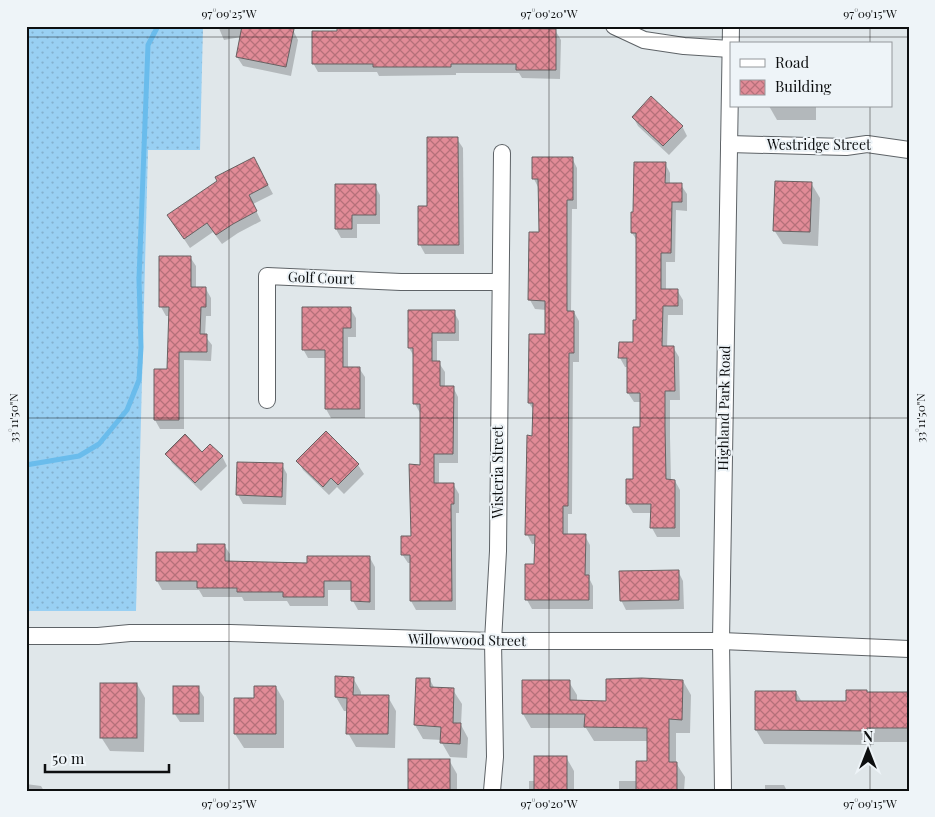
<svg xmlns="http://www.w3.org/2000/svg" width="935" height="817" font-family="'Playfair Display',serif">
<defs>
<pattern id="grass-dots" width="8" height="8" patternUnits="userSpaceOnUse" patternTransform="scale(1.25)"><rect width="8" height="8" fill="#99d0f3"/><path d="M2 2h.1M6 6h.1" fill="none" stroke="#83b1cf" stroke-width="1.8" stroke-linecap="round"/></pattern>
<pattern id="building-cross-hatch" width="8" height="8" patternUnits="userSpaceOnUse" patternTransform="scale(1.25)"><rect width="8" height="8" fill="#e18b97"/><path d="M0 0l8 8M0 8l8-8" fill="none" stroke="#b5707a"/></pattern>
</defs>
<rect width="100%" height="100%" fill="#e0e7ea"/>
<polygon fill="url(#grass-dots)" points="26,26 203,26 200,150 148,150 136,611 26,611"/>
<g fill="#0003">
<polygon points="218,26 263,26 293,30 298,40 291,76 243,66 237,57 241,37 224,40"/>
<polygon points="338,26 505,26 505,30 555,30 561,40 560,79 522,78 519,73 456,73 456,75 379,76 377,72 318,72 313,63 338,33"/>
<polygon points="769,106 816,106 816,120 777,120"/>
<polygon points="633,117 682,126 687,136 669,155 638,126"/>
<polygon points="457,139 463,148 464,254 425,254 420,245 428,207"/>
<polygon points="534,158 572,158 577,168 577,209 572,209 571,312 574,312 579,321 579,362 573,362 572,514 568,514 568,535 585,536 590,545 590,580 593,586 593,609 532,609 527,600 536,565 536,544 532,544 527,534 534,437 534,411 529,403 547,335 547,310 535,309 530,300 540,234 539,189 534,179"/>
<polygon points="665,163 670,173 670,184 681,185 687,194 687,211 676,210 675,262 666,262 666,290 677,290 683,300 683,315 668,315 667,347 673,347 679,357 680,400 670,400 670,437 671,481 675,481 680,490 680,537 657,537 652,528 652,513 633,513 627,503 634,480 641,429 641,402 634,402 628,393 628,367 625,367 620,358 634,344 637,322 638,242 632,233"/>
<polygon points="259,168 273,194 253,204 261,221 238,233 222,244 213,232 190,248 174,224"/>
<polygon points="811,183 820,198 818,246 783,244 774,230"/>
<polygon points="336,186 375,186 380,195 380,224 357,224 357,238 341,238 336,229"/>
<polygon points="190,257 196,266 196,289 206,289 211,298 211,316 206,316 205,336 212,345 211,361 184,360 184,429 160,429 155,420 168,370 170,316 166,316 161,307"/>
<polygon points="350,308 356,318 356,337 348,337 348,368 359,368 365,377 365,418 331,418 326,409 326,358 308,358 303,349"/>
<polygon points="409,312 454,312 459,321 459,341 437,341 437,363 439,363 445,372 445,387 453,387 458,397 458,463 439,463 439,484 453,484 459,494 459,513 456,513 456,610 416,610 411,601 411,563 408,563 402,554 412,538 421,466 420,413 415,404 415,358 409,348"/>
<polygon points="326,433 358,465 364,474 344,494 337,487 329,495 303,470 298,461"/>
<polygon points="167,454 202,454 222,456 227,466 201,491 172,463"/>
<polygon points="282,465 287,474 286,505 243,504 238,495"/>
<polygon points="224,545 230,554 230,562 309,564 370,558 375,567 375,610 358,610 353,601 353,590 328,590 328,606 290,606 287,601 244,601 242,597 203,597 199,590 162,590 157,581 157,553 198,553"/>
<polygon points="678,571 683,581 684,609 626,610 621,600"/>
<polygon points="353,678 361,692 361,696 388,697 396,711 395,748 356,747 348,733 348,711 344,711 336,697"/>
<polygon points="417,679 430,680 435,689 453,690 462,704 461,725 468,738 467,758 450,757 442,743 442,740 423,739 415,725"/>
<polygon points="683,681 691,695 690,733 676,733 676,763 685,777 684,791 619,791 619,781 637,781 649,763 649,741 594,741 586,728 531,728 523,714 569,682 577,695 577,702 607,702"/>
<polygon points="137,684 145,698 144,752 110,751 101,737"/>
<polygon points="276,687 284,701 284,748 244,748 235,734 255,699"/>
<polygon points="198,688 204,697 204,722 180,722 174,713"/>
<polygon points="756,692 796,692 802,702 848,702 867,694 909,694 909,742 874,742 874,745 764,744 756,730"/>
<polygon points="566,757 574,771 574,791 529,791 529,781 535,781"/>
<polygon points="449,760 457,774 457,791 410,791"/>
<polygon points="26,784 41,786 44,791 26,791"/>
<polygon points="765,785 784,785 787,791 765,791"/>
</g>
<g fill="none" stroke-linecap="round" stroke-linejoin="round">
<polyline stroke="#6abcec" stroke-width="5" points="26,465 79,456 99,444 127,410 139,380 141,347 139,279 148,45 158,26"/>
</g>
<g fill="url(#building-cross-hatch)" stroke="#686162">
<polygon points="242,26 269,26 294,29 286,67 236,57"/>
<polygon points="337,26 501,26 501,28 556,29 556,70 516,70 516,64 451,64 451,67 373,67 373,64 312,64 312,31 337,31"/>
<polygon points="651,96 683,126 663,146 632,117"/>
<polygon points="427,137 458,137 459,245 418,245 418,206 427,206"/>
<polygon points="254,157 268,185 249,195 257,211 233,224 216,235 207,223 184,239 167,215 217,181 215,177"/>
<polygon points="532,157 573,157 573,200 567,200 567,311 574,311 574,353 569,353 568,506 563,506 563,534 586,534 585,575 589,575 589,600 525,600 525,564 534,564 535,535 525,535 527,435 532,436 533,403 528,403 529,334 545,334 545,301 528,300 529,232 539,232 538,179 532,179"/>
<polygon points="634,162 666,162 665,183 682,183 682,202 672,202 671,253 661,253 661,289 678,289 678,306 663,306 662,346 674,346 675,391 665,391 665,427 666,479 675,480 675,528 650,528 651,504 626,504 626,479 633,479 633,427 640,427 640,393 627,393 627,358 618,358 619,342 633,342 633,320 636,320 636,233 631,233 631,212 633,212"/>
<polygon points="775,181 812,182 810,232 773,231"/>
<polygon points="335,184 376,184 376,215 352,215 352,229 335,229"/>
<polygon points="159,256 191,256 191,287 206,287 206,307 201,307 200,334 207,334 207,352 179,352 179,420 154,420 154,369 167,369 169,307 159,307"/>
<polygon points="302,307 351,307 351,328 343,328 343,367 360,367 360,409 325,409 325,350 302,350"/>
<polygon points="408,310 455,310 455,333 432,333 432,361 440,361 440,386 454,386 453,454 434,454 434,483 454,483 454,504 451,504 452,601 410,601 410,555 401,555 401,536 411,536 409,464 420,465 420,404 413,404 413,348 408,348"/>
<polygon points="326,431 359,464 338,485 331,478 323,487 296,461"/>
<polygon points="185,434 202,452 210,444 223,456 195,483 165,454"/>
<polygon points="237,462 283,463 282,497 236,495"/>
<polygon points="197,544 225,544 225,561 307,563 307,556 370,556 370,602 351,601 351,581 324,581 324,597 283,597 283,592 237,592 237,588 197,588 197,581 156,581 156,552 197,552"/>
<polygon points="679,570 679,600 620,601 619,571"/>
<polygon points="335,676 354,677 353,695 389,695 388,734 346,734 347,698 335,697"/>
<polygon points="416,678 430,678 430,687 454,688 453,723 461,723 460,744 440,743 441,727 414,725"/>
<polygon points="642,678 683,680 682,720 669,719 669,762 677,762 677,791 636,791 636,761 647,761 647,728 584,727 585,714 522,714 522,680 570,680 570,700 606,701 606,679"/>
<rect x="100" y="683" width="37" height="55"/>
<rect x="173" y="686" width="26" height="28"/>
<polygon points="254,686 276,686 276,734 234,734 234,698 254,698"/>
<polygon points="846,690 867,690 867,692 909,692 909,728 867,728 867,731 755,730 755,691 796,691 796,701 846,701"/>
<rect x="534" y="756" width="33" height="35"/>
<rect x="408" y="759" width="42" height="32"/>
</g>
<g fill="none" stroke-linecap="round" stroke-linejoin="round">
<defs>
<g id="minor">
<polyline points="614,26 644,40 684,46 730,49"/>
<polyline points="729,144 846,147 867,144 909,150"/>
<polyline points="267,400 267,276 401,282 500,282"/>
<polyline points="26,636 98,636 130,633 230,633 493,641 721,641 909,649"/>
<polyline points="492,791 495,757 493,641 498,551 502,153"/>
<polyline points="723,791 721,641 731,26"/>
</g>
</defs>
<use href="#minor" stroke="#5e6367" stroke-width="18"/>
<use href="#minor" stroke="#fff" stroke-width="16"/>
</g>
<path fill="none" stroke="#0d0f10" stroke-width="1" stroke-opacity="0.45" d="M229,26V791M549,26V791M870,26V44M26,37H909M870,106V791M26,418H909"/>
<g text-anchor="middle" stroke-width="4" stroke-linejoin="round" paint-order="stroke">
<g font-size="14" fill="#0d0f10" stroke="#eef4f8">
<text x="819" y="150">Westridge Street</text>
<text transform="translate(321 278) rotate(2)" y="5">Golf Court</text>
<text transform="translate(724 408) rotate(-89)" y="5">Highland Park Road</text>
<text transform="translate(498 472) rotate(-90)" y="5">Wisteria Street</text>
<text transform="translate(467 640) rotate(1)" y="5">Willowwood Street</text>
</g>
</g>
<rect width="935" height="817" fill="none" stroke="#eef4f8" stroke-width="55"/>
<rect x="730" y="42" width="162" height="65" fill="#eef4f8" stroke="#94989b"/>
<rect x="740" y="59" width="25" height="8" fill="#ffffff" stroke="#94989b"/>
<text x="775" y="68" font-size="15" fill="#0d0f10">Road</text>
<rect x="740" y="80" width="25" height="15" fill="url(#building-cross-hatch)" stroke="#94989b"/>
<text x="775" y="92" font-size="15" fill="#0d0f10">Building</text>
<g transform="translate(868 750)" stroke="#eef4f8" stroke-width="4" paint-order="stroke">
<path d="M0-4L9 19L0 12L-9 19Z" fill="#0d0f10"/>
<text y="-8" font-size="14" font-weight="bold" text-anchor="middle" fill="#0d0f10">N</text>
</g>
<path d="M45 764v8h124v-8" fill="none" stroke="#0d0f10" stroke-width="2.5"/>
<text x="52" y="764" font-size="15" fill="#0d0f10" stroke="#eef4f8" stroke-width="4" paint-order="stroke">50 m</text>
<rect x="28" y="28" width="880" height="762" fill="none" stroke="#0d0f10" stroke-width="2"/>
<g font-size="12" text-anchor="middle" fill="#0d0f10">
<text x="229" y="18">97°09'25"W</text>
<text x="549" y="18">97°09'20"W</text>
<text x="870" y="18">97°09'15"W</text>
<text transform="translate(14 418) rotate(-90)" y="4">33°11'50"N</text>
<text transform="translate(921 418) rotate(-90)" y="4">33°11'50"N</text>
<text x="229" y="808">97°09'25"W</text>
<text x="549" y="808">97°09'20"W</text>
<text x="870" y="808">97°09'15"W</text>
</g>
</svg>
